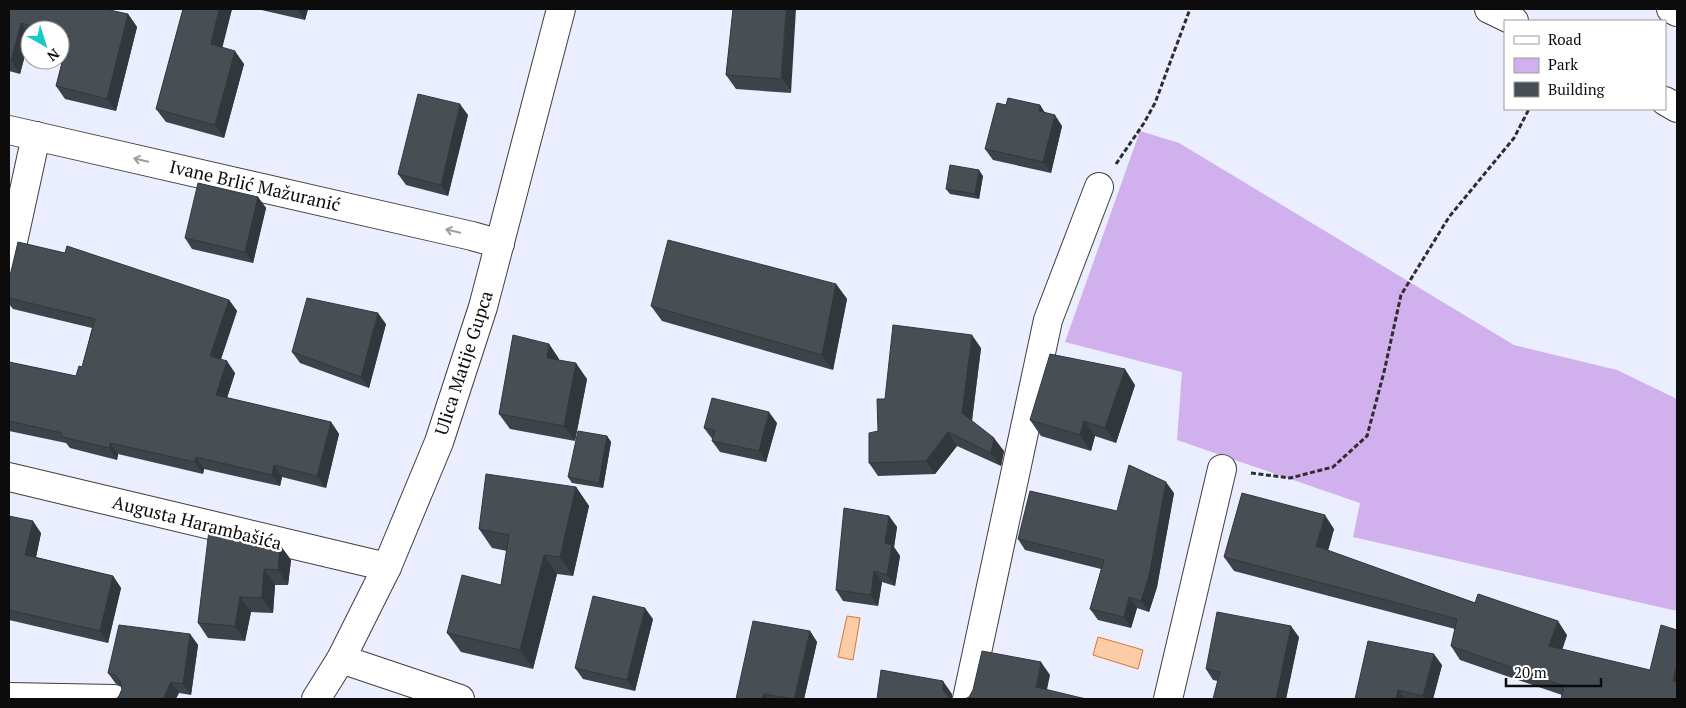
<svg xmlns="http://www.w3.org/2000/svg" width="1686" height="708" font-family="'PT Serif',serif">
<rect width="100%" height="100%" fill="#eaeeff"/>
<polygon fill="#d0b0ed" points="1140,131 1179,143 1514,345 1617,370 1677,399 1677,611 1353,537 1360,503 1177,440 1182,372 1065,342"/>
<g fill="#fccca9" stroke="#db7729">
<polygon points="847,616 860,618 853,660 838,657"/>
<polygon points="1098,637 1143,650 1138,669 1093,655"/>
</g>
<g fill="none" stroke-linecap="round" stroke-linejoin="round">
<defs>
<g id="minor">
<polyline points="1489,9 1514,21"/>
<polyline points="1671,9 1677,12"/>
<polyline points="1665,101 1677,108"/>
<polyline points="9,130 472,236 500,244"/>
<polyline points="9,260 36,136"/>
<polyline points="9,477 387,567"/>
<polyline points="341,659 460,699"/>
<polyline points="9,697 114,699"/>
<polyline points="316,699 341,659 387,567 439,442 483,307 561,9"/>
<polyline points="967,699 1048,320 1099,187"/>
<polyline points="1168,699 1222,469"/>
</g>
</defs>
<use href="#minor" stroke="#3f3f3f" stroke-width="30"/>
<g stroke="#2e2e2e" stroke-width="3" stroke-dasharray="5 2.5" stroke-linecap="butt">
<polyline points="1116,164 1144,123 1155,103 1190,9"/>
<polyline points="1251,473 1290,478 1333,467 1367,436 1384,372 1401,295 1449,217 1514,138 1529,109"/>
</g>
<use href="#minor" stroke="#fff" stroke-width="28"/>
</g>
<g fill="#3d4449">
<polygon points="9,9 128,14 137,27 116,111 65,99 56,86 66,45 60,44 60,30 30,30 30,36 20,74 9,71"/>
<polygon points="183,9 232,9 222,47 244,64 224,138 166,122 156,109"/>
<polygon points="257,9 308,9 305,20"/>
<polygon points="733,9 791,93 736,89 726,75"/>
<polygon points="1006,105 1040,105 1045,113 1062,126 1051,173 993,160 985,149"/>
<polygon points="468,115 448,196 406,185 398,174"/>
<polygon points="983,176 979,199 950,194 946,189"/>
<polygon points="258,197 266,208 253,263 192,249 185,238"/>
<polygon points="836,284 847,299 833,370 662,321 651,306"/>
<polygon points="9,298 229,300 237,311 221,359 235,373 227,398 331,422 339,434 326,488 282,477 280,486 204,469 203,474 118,454 117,460 70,448 66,443 9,431 9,362 76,376 82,367 92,328 13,309 9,304"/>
<polygon points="386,324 369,388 300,363 292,352"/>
<polygon points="549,344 559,359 559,360 587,379 575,441 510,429 499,414"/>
<polygon points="981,348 972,421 1004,451 1001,466 957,446 935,474 878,476 869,463 878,431 885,399"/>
<polygon points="1135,385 1116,443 1095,436 1091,451 1041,436 1030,420"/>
<polygon points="777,423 766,462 720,452 712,441 713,440 704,428"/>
<polygon points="607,436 611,442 603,488 572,483 568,477"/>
<polygon points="576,487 589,506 573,576 557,574 533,669 461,652 447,633 501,585 507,551 492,548 479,529"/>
<polygon points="1174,493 1157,587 1149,612 1137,608 1131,628 1098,620 1090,609 1101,569 1025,550 1018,539 1117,511"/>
<polygon points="9,516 41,533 36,557 113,576 121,588 108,643 9,620"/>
<polygon points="889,516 897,527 894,547 900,556 895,586 882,582 878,606 843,601 836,590"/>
<polygon points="1334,529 1328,551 1567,635 1562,649 1677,699 1562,695 1460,660 1451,646 1455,629 1234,571 1224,557"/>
<polygon points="280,545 291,560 288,585 275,585 273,613 251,612 245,641 208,638 198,623"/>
<polygon points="653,619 635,691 583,679 575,668"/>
<polygon points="810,631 817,642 804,699 736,699"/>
<polygon points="190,634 198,645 191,695 179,693 119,696 122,689 121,686 116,684 108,673"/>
<polygon points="1299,637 1286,699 1213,699 1218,681 1213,680 1206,669"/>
<polygon points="1442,665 1433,699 1355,699"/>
</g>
<g fill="#32373c">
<polygon points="219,9 232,9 220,57 211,44"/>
<polygon points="297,9 308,9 305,20"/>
<polygon points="786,9 796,9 791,93 781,79"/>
<polygon points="128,14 137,27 116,111 107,99"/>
<polygon points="21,23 30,36 20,74 11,61"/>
<polygon points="235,51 244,64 224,138 215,125"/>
<polygon points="460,104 468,115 448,196 441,185"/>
<polygon points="1040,105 1047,116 1039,111"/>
<polygon points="1055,115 1062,126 1051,173 1043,162"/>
<polygon points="979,170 983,176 979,199 975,194"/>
<polygon points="258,197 266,208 253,263 245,252"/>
<polygon points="836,284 847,299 833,370 822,355"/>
<polygon points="229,300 237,311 218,368 210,356"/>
<polygon points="378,313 386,324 369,388 361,377"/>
<polygon points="972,335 981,348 971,427 962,413"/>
<polygon points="549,344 559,359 558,374 547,358"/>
<polygon points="227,361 235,373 224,407 216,395"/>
<polygon points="576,363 587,379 575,441 564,426"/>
<polygon points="1125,369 1135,385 1116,443 1105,428"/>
<polygon points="769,412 777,423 766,462 759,451"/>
<polygon points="1084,421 1095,436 1091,451 1080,435"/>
<polygon points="331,422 339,434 326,488 317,476"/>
<polygon points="948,432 957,446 935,474 926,461"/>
<polygon points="607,436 611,442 603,488 599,483"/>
<polygon points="994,438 1004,451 1001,466 991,453"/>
<polygon points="110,443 118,454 117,460 109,448"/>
<polygon points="196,457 204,469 203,474 195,462"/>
<polygon points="274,465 282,477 280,486 272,475"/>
<polygon points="1166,482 1174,493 1157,587 1149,612 1141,601"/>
<polygon points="576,487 589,506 573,576 560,557"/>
<polygon points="1325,515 1334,529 1325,560 1316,546"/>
<polygon points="889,516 897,527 894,547 900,556 895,586 887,575 885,543"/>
<polygon points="33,521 41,533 34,567 25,555"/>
<polygon points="280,545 291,560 288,585 278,570"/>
<polygon points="544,555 557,574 533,669 520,650"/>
<polygon points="264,569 275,585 273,613 262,598"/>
<polygon points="874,571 882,582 878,606 871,595"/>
<polygon points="113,576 121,588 108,643 100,631"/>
<polygon points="240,597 251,612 245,641 235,626"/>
<polygon points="1129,597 1137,608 1131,628 1124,617"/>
<polygon points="645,608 653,619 635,691 627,680"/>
<polygon points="1558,621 1567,635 1559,660 1549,646"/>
<polygon points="1291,626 1299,637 1286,699 1276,699"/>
<polygon points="810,631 817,642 804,699 795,699"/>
<polygon points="190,634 198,645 191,695 183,684"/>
<polygon points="1434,654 1442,665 1433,699 1425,699 1423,696"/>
<polygon points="1041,662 1050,675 1045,699 1036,687"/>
<polygon points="1677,662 1677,687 1673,681"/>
<polygon points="943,681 952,694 952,699 949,699 943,690"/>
<polygon points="171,682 179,693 176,699 163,699"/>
<polygon points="1398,690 1405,699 1396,699"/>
<polygon points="764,694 767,699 762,699"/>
</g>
<g fill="#474f55" stroke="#32373c">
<polygon points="9,9 105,9 128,14 107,99 56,86 69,36 60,33 60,30 48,30 21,23 11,61 9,61"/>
<polygon points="183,9 219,9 211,44 235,51 215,125 156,109"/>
<polygon points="733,9 786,9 781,79 726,75"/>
<polygon points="418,94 460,104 441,185 398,174"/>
<polygon points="1008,98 1040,105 1039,111 1055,115 1043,162 985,149 997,103 1006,105"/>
<polygon points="950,165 979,170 975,194 946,189"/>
<polygon points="198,183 258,197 245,252 185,238"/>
<polygon points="668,240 836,284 822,355 651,306"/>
<polygon points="18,242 65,253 67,246 229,300 210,356 227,361 216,395 331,422 317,476 274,465 272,475 196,457 195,462 110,443 109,448 62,437 62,433 9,421 9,362 76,376 79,366 82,367 95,319 9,298 9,280"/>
<polygon points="307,298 378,313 361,377 292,352"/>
<polygon points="893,325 972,335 962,413 994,438 991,453 948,432 926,461 869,463 869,433 878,431 877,399 885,399"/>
<polygon points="513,335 549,344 547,358 576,363 564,426 499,414"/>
<polygon points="1050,354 1125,369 1105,428 1084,421 1080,435 1030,420"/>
<polygon points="712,398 769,412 759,451 712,441 715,430 704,428"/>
<polygon points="578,431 607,436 599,483 568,477"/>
<polygon points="1129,465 1166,482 1149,576 1141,601 1129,597 1124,617 1090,609 1104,560 1018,539 1030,491 1117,511"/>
<polygon points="486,474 576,487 560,557 544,555 520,650 447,633 462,575 501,585 509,535 479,529"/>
<polygon points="1242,493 1325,515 1316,546 1475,603 1478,594 1558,621 1549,646 1650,670 1661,625 1677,630 1677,662 1673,681 1677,682 1677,699 1561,699 1564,686 1451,646 1457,619 1224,557"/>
<polygon points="844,508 889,516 885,543 892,545 887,575 874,571 871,595 836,590"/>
<polygon points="9,516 33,521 25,555 113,576 100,631 9,610"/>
<polygon points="209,530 280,545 278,570 264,569 262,598 240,597 235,626 198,623"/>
<polygon points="593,596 645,608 627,680 575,668"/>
<polygon points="1217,612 1291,626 1276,699 1213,699 1220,672 1206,669"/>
<polygon points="753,621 810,631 794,699 764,694 762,699 736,699"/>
<polygon points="119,625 190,634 183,684 171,682 163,699 116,699 119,696 122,689 120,681 115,675 108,673"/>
<polygon points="1368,641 1434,654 1423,696 1398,690 1396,699 1355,699"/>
<polygon points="982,651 1041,662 1036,687 1086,699 965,699 969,697 973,690"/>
<polygon points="881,670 943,681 943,690 947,697 951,699 877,699"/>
</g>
<defs><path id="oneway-shaft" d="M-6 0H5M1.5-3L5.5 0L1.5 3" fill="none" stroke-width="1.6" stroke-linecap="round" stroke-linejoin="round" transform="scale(1.25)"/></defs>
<g stroke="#9e9e9e">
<use href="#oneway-shaft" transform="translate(141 160) rotate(-167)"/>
<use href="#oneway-shaft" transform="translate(453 231) rotate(-167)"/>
</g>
<g text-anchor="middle" stroke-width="5" stroke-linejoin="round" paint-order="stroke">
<g font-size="18" fill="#0c0c0c" stroke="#fff">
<text transform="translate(255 186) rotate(13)" y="6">Ivane Brlić Mažuranić</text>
<text transform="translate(464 363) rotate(-72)" y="6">Ulica Matije Gupca</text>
<text transform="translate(197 523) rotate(14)" y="6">Augusta Harambašića</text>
</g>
</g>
<rect width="1686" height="708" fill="none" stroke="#0c0c0c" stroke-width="20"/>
<rect x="1504" y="20" width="162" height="90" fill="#ffffff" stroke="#9e9e9e"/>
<rect x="1514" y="36" width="25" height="8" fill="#ffffff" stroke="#9e9e9e"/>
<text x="1548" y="45" font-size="15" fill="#0c0c0c">Road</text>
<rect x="1514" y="58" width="25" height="15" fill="#d0b0ed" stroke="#9e9e9e"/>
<text x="1548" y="70" font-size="15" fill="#0c0c0c">Park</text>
<rect x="1514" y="82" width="25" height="15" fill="#474f55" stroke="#9e9e9e"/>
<text x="1548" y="95" font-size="15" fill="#0c0c0c">Building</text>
<g transform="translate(45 45) rotate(141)"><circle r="24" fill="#ffffff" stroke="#9e9e9e"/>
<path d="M0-4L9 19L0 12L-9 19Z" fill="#17c9c8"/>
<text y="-8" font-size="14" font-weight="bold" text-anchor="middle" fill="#0c0c0c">N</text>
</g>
<path d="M1506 678v8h95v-8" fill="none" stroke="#0c0c0c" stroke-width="2.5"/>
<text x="1514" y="678" font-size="15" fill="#0c0c0c" stroke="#ffffff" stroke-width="4" paint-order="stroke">20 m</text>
</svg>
